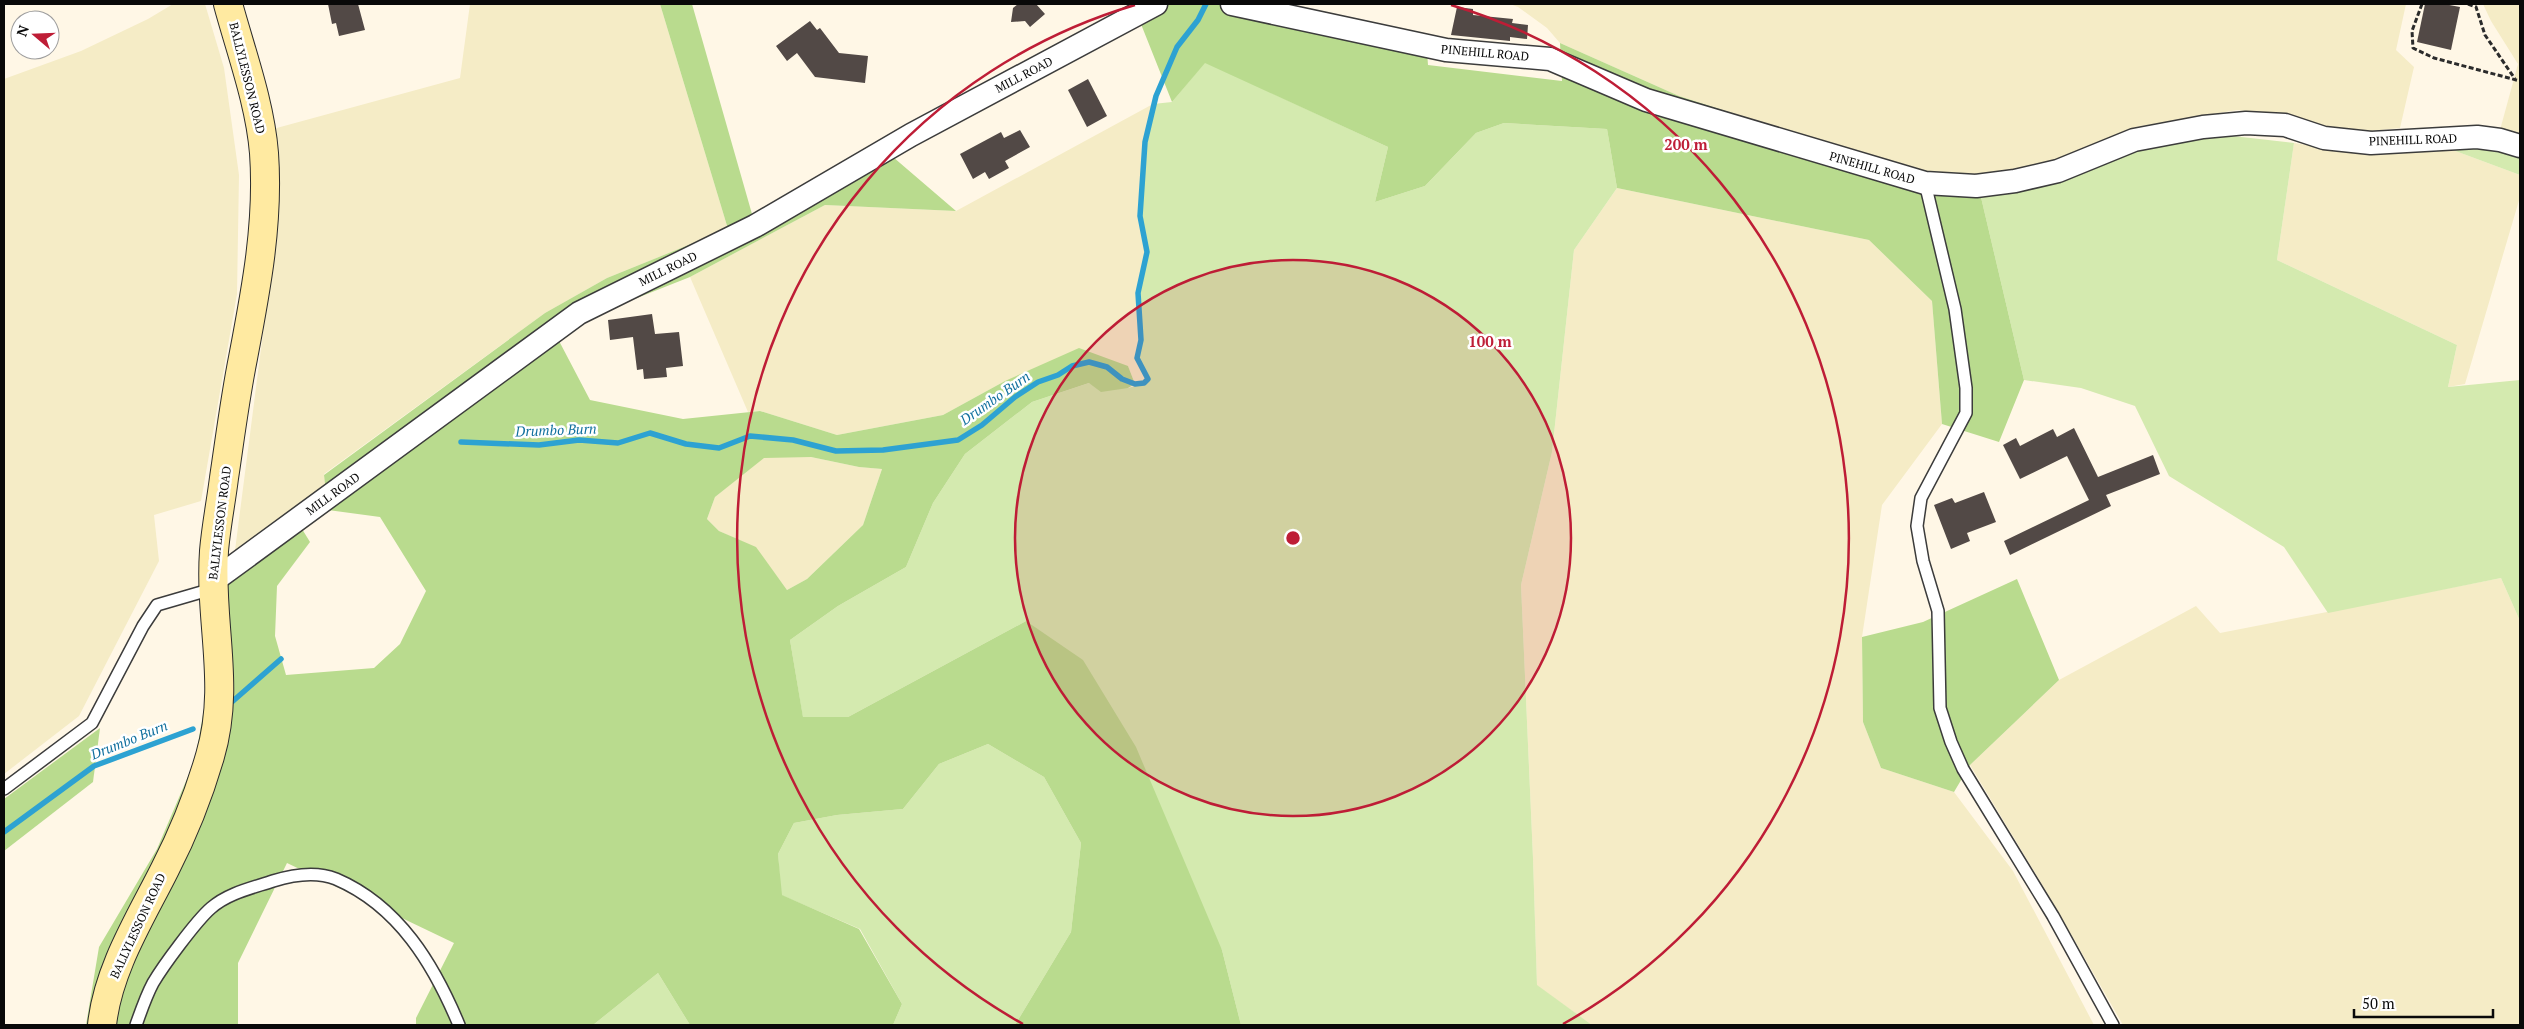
<svg xmlns="http://www.w3.org/2000/svg" width="2524" height="1029" font-family="'PT Serif',serif">
<rect width="100%" height="100%" fill="#fff7e6"/>
<g fill="#f5ecc6">
<polygon points="173,4 205,4 224,68 239,175 237,294 201,501 154,515 159,561 79,716 4,774 4,79 81,51 148,19"/>
<polygon points="470,4 660,4 728,229 607,278 545,313 324,474 326,492 234,558 277,225 273,129 460,78"/>
<polygon points="1510,4 2406,4 2396,50 2414,67 2400,128 2371,131 2335,129 2293,116 2237,110 2135,127 2055,160 1973,178 1923,174 1679,96 1560,43 1547,28 1518,7"/>
<polygon points="2483,4 2520,4 2520,135 2500,130 2518,64 2491,21"/>
<polygon points="1153,104 1145,142 1140,216 1147,252 1138,293 1141,340 1137,358 1148,379 1144,383 1135,384 1128,366 1005,381 943,415 837,435 760,411 748,412 690,277 825,205 956,211"/>
<polygon points="2294,143 2358,153 2450,149 2520,175 2520,197 2465,384 2448,387 2457,345 2277,260"/>
<polygon points="1617,188 1869,240 1932,301 1942,424 1882,505 1862,637 1863,722 1881,768 1954,792 2013,871 2094,1025 1592,1025 1537,986 1533,858 1521,585 1552,452 1574,250"/>
<polygon points="764,457 811,457 859,467 882,469 863,525 807,579 787,590 756,548 719,531 707,519 715,497"/>
<polygon points="2501,578 2520,621 2520,1025 2123,1025 2052,901 1970,765 2059,680 2196,606 2220,633"/>
</g>
<g fill="#d4eaaf">
<polygon points="1205,62 1388,147 1375,202 1425,186 1476,133 1504,123 1607,129 1617,188 1574,250 1552,452 1521,585 1533,858 1537,985 1592,1025 1241,1025 1222,950 1026,621 848,717 803,718 790,640 838,606 906,567 933,503 965,454 1032,402 1089,383 1128,388 1144,383 1147,379 1137,358 1141,340 1138,293 1147,252 1140,216 1145,142 1153,104 1172,102"/>
<polygon points="2224,135 2294,143 2277,260 2457,345 2448,387 2520,380 2520,621 2501,578 2328,613 2284,547 2169,476 2135,406 2081,388 2024,380 1980,193 2133,146"/>
<polygon points="2500,147 2520,155 2520,175 2450,149"/>
<polygon points="988,744 1044,777 1081,843 1071,932 1015,1025 893,1025 902,1004 860,929 781,895 778,854 794,823 837,815 903,809 939,764"/>
<polygon points="658,973 690,1025 593,1025"/>
</g>
<g fill="#b9db8e" fill-rule="evenodd">
<path d="M660,4H692L752,214L879,145L956,211L825,205L690,277L589,317L558,339L590,400L683,419L760,411L837,435L943,415L1005,381L1079,348L1128,366L1135,384L1128,388L1101,392L1089,383L1032,402L965,454L933,503L906,567L838,606L790,640L803,717H848L1026,621L1083,660L1136,747L1222,950L1241,1025H1015L1071,932L1081,843L1044,777L988,744L939,764L903,809L837,815L794,823L778,854L782,895L859,929L902,1004L893,1025H690L658,973L593,1025H416V1018L454,943L287,863L238,963V1025H86L99,947L157,849L195,760L210,675L201,619L227,582L302,529L310,542L277,586L275,636L286,675L374,668L400,644L426,591L380,517L328,510L324,475L545,313L607,278L728,229ZM811,457L859,467L882,469L863,525L807,579L787,590L756,547L719,531L707,519L715,497L764,458Z"/>
<polygon points="1133,4 1275,4 1426,39 1428,65 1562,81 1560,43 1679,96 1980,193 2024,380 1999,442 1942,424 1932,301 1869,240 1617,188 1607,129 1504,123 1476,133 1425,186 1375,202 1388,147 1205,63 1172,102"/>
<polygon points="2017,579 2059,680 1970,765 1954,792 1881,768 1863,722 1862,637 1923,622"/>
<polygon points="100,728 93,782 4,851 4,799"/>
</g>
<g fill="none" stroke-linecap="round" stroke-linejoin="round">
<g stroke="#2da2d2" stroke-width="5.5">
<polyline points="461,442 539,445 579,440 618,443 650,433 686,444 719,448 750,436 793,440 836,451 883,450 958,440 982,425 1015,397 1038,382 1058,375 1072,366 1089,362 1107,367 1122,379 1135,384 1144,383 1148,379 1137,358 1141,340 1138,293 1147,252 1140,216 1145,142 1156,96 1177,47 1198,20 1206,4"/>
<polyline points="233,701 281,659"/>
<polyline points="4,832 94,766 193,729"/>
</g>
</g>
<g fill="#524946">
<polygon points="328,4 358,4 365,30 339,36 336,23 332,24"/>
<polygon points="1018,4 1036,4 1045,14 1030,27 1025,21 1011,22 1013,8"/>
<polygon points="2425,4 2444,4 2460,7 2451,50 2417,42"/>
<polygon points="1457,7 1473,9 1473,15 1513,19 1512,23 1528,25 1527,39 1510,37 1510,41 1451,35"/>
<polygon points="810,21 817,30 820,28 839,53 868,56 865,83 815,77 797,53 787,61 776,46"/>
<polygon points="1088,79 1107,116 1087,127 1068,90"/>
<polygon points="1020,130 1030,147 1005,161 1009,168 989,179 985,172 973,179 960,154 1001,132 1004,138"/>
<polygon points="652,314 655,334 679,332 683,366 666,368 667,377 644,379 643,369 637,370 633,337 610,340 608,320"/>
<polygon points="2074,428 2098,477 2153,455 2160,474 2106,495 2111,506 2010,555 2004,541 2089,500 2067,456 2020,479 2003,445 2016,438 2020,446 2053,429 2057,437"/>
<polygon points="1984,492 1996,522 1967,533 1970,541 1951,549 1934,505 1952,498 1955,503"/>
</g>
<g fill="none" stroke-linecap="round" stroke-linejoin="round">
<defs>
<g id="lane">
<polyline points="1925,183 1955,309 1966,388 1966,413 1921,498 1917,526 1923,561 1938,611 1940,708 1951,742 1963,769 2053,916 2113,1025"/>
<polyline points="4,789 92,723 143,626 157,605 212,589"/>
<path d="M136,1025C141,1011 146,996 153,983C163,966 196,921 211,908C228,893 252,888 273,881C292,875 316,871 336,879C399,906 434,965 459,1025"/>
</g>
<g id="street">
<polyline points="1232,4 1446,50 1550,59 1646,100 1925,183 1976,186 2015,181 2058,171 2134,140 2203,127 2246,123 2285,125 2324,138 2371,143 2477,137 2500,140 2520,146"/>
<polyline points="212,582 579,313 755,226 911,135 1156,4"/>
</g>
<path id="secondary" d="M102,1025C108,969 140,919 165,869C183,834 199,794 210,756C231,685 209,623 214,551C216,527 221,502 224,478C230,438 235,398 243,358C256,290 269,222 264,153C260,103 241,52 228,4"/>
</defs>
<use href="#lane" stroke="#3c3c3c" stroke-width="14"/>
<use href="#street" stroke="#3c3c3c" stroke-width="25"/>
<use href="#secondary" stroke="#2b2b2b" stroke-width="30"/>
<g stroke="#2b2b2b" stroke-width="3" stroke-dasharray="5 2.5" stroke-linecap="butt">
<polyline points="2422,4 2412,31 2413,48 2434,58 2520,81"/>
<polyline points="2468,4 2476,7 2485,35 2515,79"/>
</g>
<use href="#lane" stroke="#fff" stroke-width="11"/>
<use href="#street" stroke="#fff" stroke-width="22"/>
<use href="#secondary" stroke="#ffeaa1" stroke-width="28"/>
</g>
<circle cx="1293" cy="538" r="278" fill="#be1d36" fill-opacity=".12"/>
<g fill="none" stroke="#be1d36" stroke-width="2.5">
<circle cx="1293" cy="538" r="278"/>
<path d="M1023 1024A556 556 0 0 1 1135 5M1451 5A556 556 0 0 1 1563 1024"/>
</g>
<g text-anchor="middle" stroke-width="5" stroke-linejoin="round" paint-order="stroke">
<g font-size="12" fill="#090909" stroke="#fff">
<text transform="translate(1485 53) rotate(5)" y="4">PINEHILL ROAD</text>
<text transform="translate(1024 75) rotate(-28)" y="4">MILL ROAD</text>
<text transform="translate(247 78) rotate(76)" y="4">BALLYLESSON ROAD</text>
<text transform="translate(2413 140) rotate(-2)" y="4">PINEHILL ROAD</text>
<text transform="translate(1872 168) rotate(16)" y="4">PINEHILL ROAD</text>
<text transform="translate(668 269) rotate(-26)" y="4">MILL ROAD</text>
<text transform="translate(333 494) rotate(-36)" y="4">MILL ROAD</text>
<text transform="translate(220 523) rotate(-83)" y="4">BALLYLESSON ROAD</text>
<text transform="translate(138 926) rotate(-65)" y="4">BALLYLESSON ROAD</text>
</g>
<g font-size="14" font-style="italic" fill="#106f9e" stroke="#fff">
<text transform="translate(995 398) rotate(-35)" y="5">Drumbo Burn</text>
<text transform="translate(556 430) rotate(-2)" y="5">Drumbo Burn</text>
<text transform="translate(129 740) rotate(-22)" y="5">Drumbo Burn</text>
</g>
</g>
<circle cx="1293" cy="538" r="8" fill="#be1d36" stroke="#fff" stroke-width="2.5"/>
<g font-size="15" text-anchor="middle" font-weight="bold" fill="#be1d36" stroke="#fff" stroke-width="5" stroke-linejoin="round" paint-order="stroke">
<text x="1686" y="150">200 m</text>
<text x="1490" y="347">100 m</text>
</g>
<rect width="2524" height="1029" fill="none" stroke="#090909" stroke-width="10"/>
<g transform="translate(35 35) rotate(289)"><circle r="24" fill="#ffffff" stroke="#9d9d9d"/>
<path d="M0-4L9 19L0 12L-9 19Z" fill="#be1d36"/>
<text y="-8" font-size="14" font-weight="bold" text-anchor="middle" fill="#090909">N</text>
</g>
<path d="M2354 1009v8h139v-8" fill="none" stroke="#090909" stroke-width="2.5"/>
<text x="2362" y="1009" font-size="15" fill="#090909" stroke="#ffffff" stroke-width="4" paint-order="stroke">50 m</text>
</svg>
